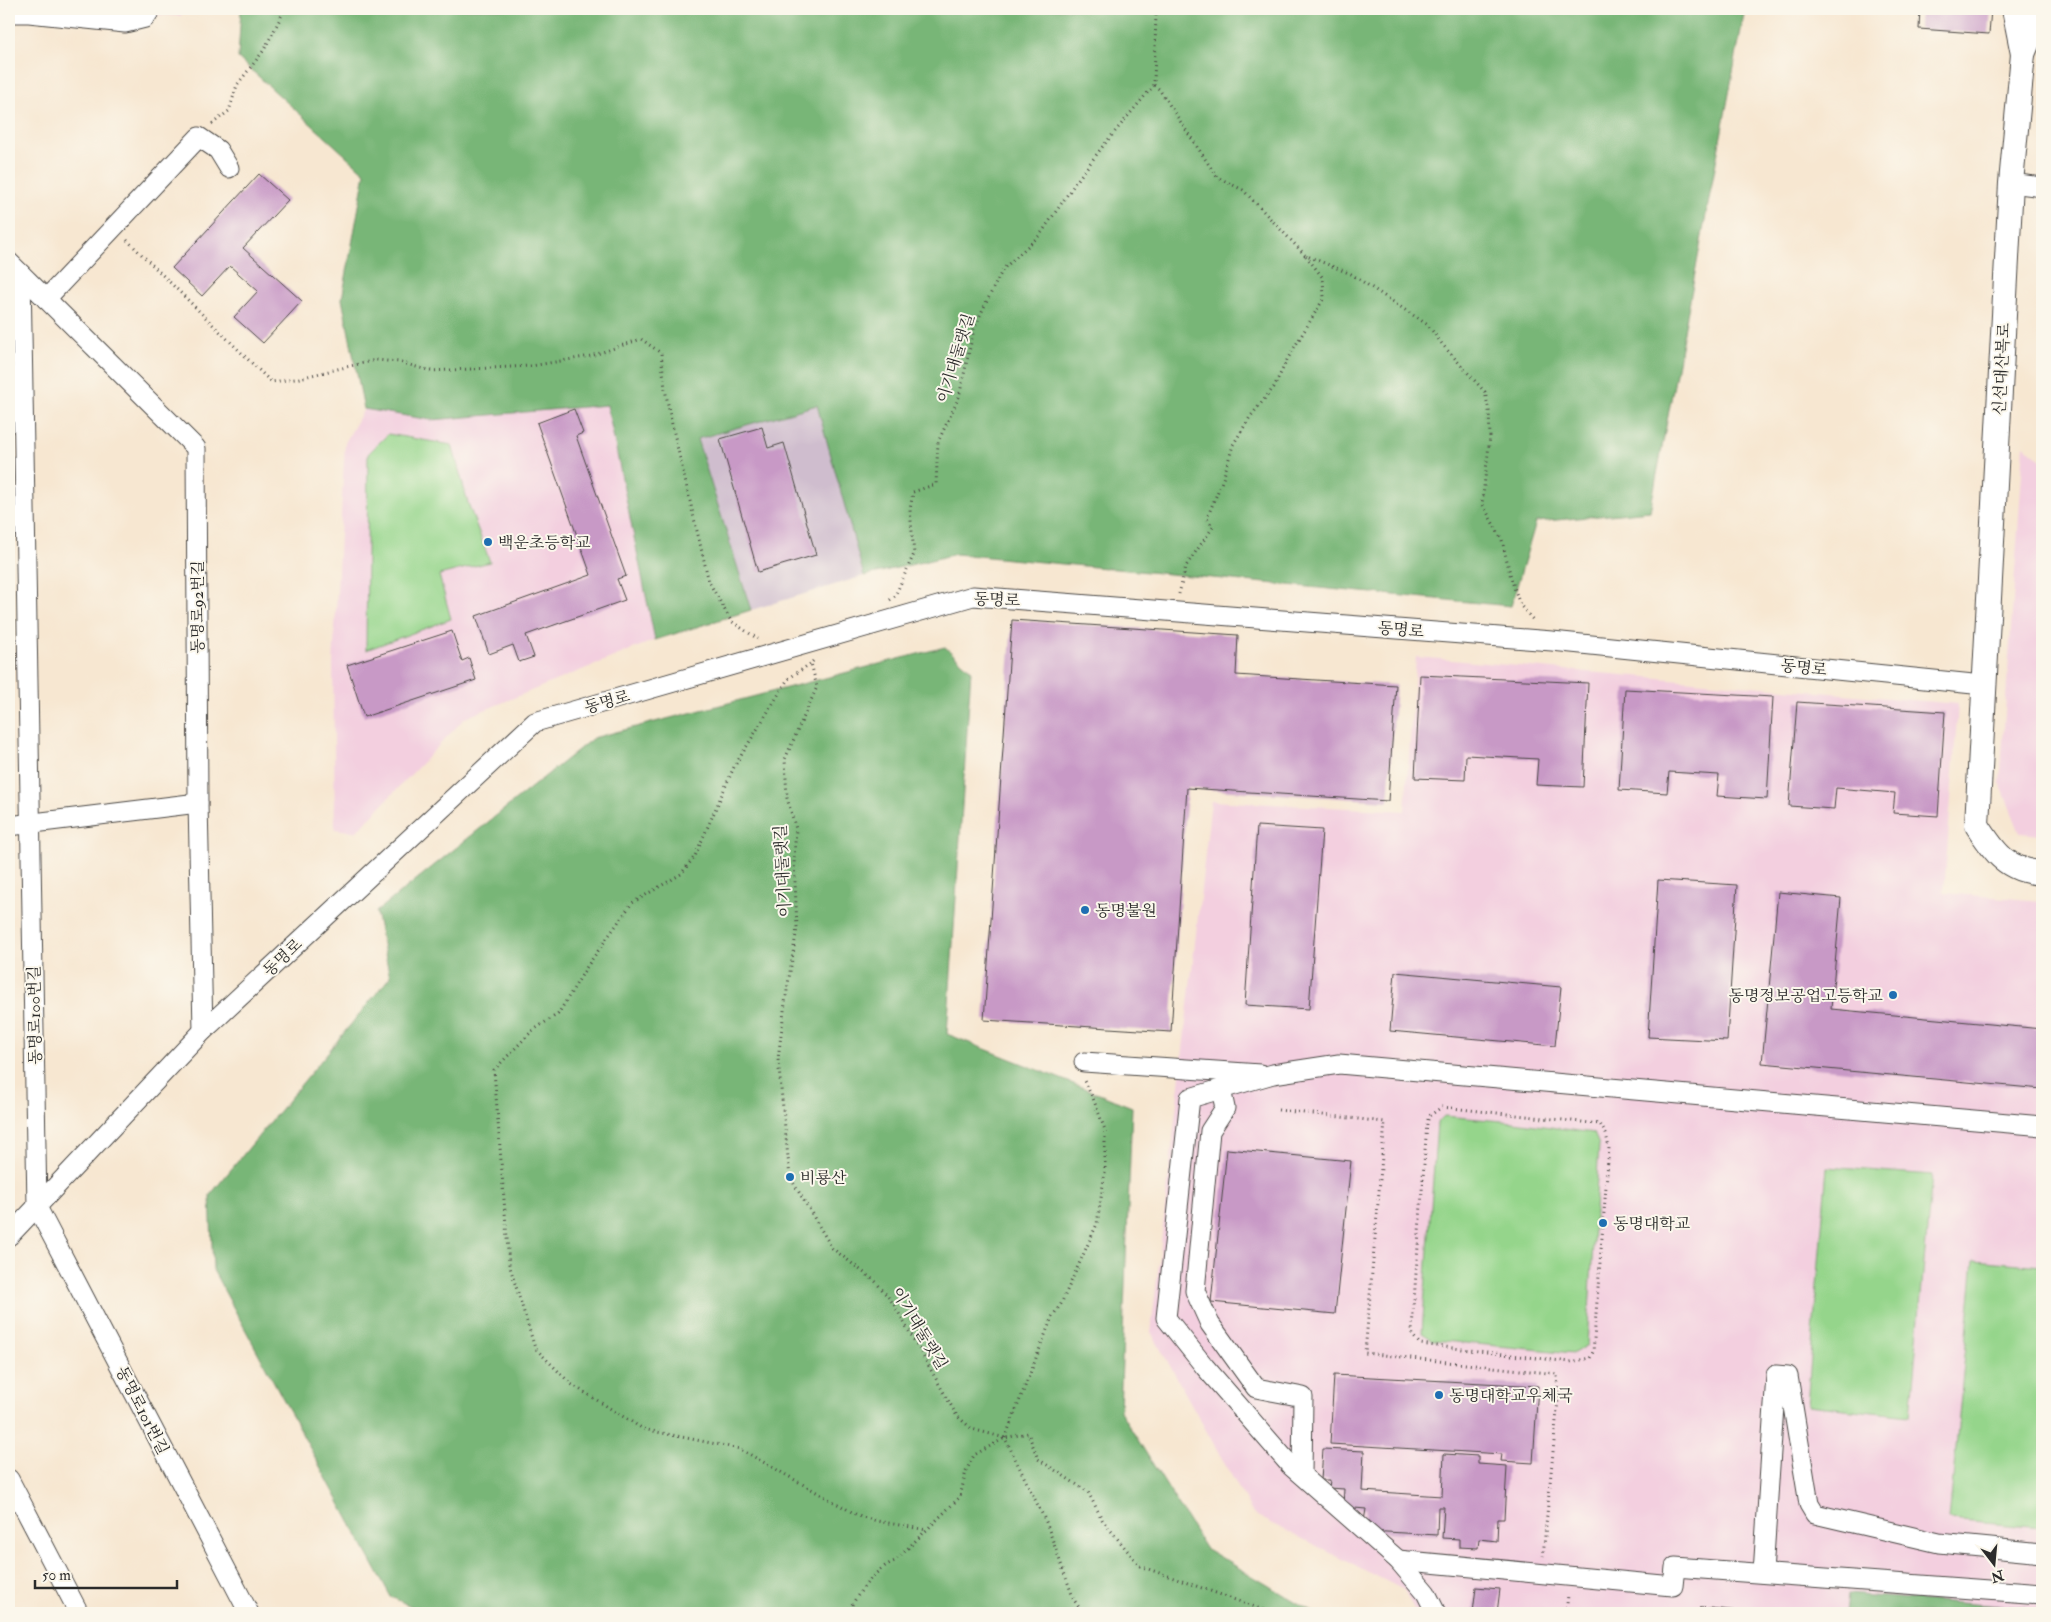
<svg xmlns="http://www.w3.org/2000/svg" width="2051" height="1622" font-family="'IM FELL Double Pica','Noto Serif KR',serif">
<rect width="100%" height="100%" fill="#fbf7ec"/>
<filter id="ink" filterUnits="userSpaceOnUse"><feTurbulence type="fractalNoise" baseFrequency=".02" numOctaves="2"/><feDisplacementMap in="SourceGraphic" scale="10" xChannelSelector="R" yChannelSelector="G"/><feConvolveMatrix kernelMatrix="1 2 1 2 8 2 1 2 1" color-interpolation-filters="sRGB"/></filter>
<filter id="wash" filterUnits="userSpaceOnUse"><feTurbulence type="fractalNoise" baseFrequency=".0096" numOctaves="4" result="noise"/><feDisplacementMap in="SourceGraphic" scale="20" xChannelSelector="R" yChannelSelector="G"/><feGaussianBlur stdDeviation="1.12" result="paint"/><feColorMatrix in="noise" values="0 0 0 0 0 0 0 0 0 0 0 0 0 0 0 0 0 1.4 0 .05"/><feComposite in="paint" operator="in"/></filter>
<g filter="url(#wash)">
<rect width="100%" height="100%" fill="#f7e7d1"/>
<g fill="#f3cfdf">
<polygon points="66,9 187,9 180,16 92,12"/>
<polygon points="607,405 655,640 465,718 356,832 335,829 333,664 345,443 364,409 431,420"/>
<polygon points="2024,445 2042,461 2042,835 2020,833 2000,783"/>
<polygon points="1416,657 1958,704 1944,893 2042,901 2042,1613 1416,1613 1404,1590 1253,1514 1151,1332 1211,801 1405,811"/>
</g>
<polygon fill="#cfbdce" points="818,405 864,576 751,610 696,439"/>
<g fill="#95d58b" stroke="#60805b">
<polygon points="388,434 452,445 468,503 490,562 439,575 451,619 366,650 368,454"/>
<polygon points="1444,1116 1514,1122 1594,1133 1599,1145 1587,1345 1574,1353 1433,1340 1422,1333 1437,1123"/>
<polygon points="1827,1167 1932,1175 1910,1416 1807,1405"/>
<polygon points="1974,1260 2042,1266 2042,1528 1949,1520"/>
</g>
<g fill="#78b677" stroke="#527051">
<polygon points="241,9 1745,9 1650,511 1536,522 1511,606 956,554 864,576 817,405 697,439 751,610 655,640 607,405 431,420 364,409 342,299 365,173 238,58"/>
<polygon points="945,647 971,670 947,1034 1132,1107 1120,1411 1205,1548 1315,1613 426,1613 391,1597 213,1270 210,1195 390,977 376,912 593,738"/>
<polygon points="1847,1594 2024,1608 2024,1613 1845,1613"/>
</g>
<g id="blocks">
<g fill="#c899c6">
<polygon points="1920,9 1991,9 1989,34 1919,29"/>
<polygon points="259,174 288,200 243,248 302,301 263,343 234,317 258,291 230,266 202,296 172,268"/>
<polygon points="574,409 583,433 576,436 626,576 617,579 625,600 526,635 534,657 519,662 513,645 489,654 476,616 591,575 537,423"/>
<polygon points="762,427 768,448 784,443 816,555 758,572 720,439"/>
<polygon points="1012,620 1238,635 1236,675 1396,685 1388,801 1187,788 1171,1032 984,1020"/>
<polygon points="452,631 462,661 469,658 476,680 364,717 347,665"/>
<polygon points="1420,675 1588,683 1583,787 1536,785 1538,759 1466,755 1465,780 1415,778"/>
<polygon points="1625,689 1773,697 1767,799 1717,796 1719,775 1669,772 1667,793 1619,790"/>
<polygon points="1797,702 1945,712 1938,816 1893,813 1895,793 1836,788 1834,809 1789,806"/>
<polygon points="1257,826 1322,830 1309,1009 1245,1005"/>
<polygon points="1658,880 1737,885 1727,1041 1648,1037"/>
<polygon points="1778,892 1841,898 1831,1009 2042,1029 2042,1089 1762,1063"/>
<polygon points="1395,972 1561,987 1555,1046 1390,1031"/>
<polygon points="1227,1149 1351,1161 1335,1314 1211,1302"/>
<polygon points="1334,1375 1538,1386 1533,1463 1501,1461 1502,1454 1330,1444"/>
<polygon points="1323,1449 1364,1451 1362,1491 1442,1496 1444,1454 1478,1456 1478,1464 1507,1466 1504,1519 1498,1519 1497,1541 1479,1539 1478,1548 1459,1547 1459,1539 1442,1538 1444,1507 1438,1507 1437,1535 1370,1531 1370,1521 1364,1521 1366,1509 1343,1507 1344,1489 1329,1488 1330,1480 1321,1480"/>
<polygon points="1476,1587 1500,1589 1497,1613 1473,1613"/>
<polygon points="1700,1607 1749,1612 1749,1613 1699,1613"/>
</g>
</g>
</g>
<g filter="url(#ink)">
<use href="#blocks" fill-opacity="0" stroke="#4a4744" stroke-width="1"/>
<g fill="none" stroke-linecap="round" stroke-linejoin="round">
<defs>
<g id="minor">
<polyline points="9,13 29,13 125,23 145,18 151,9"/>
<polyline points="2011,183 2042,187"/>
<polyline points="9,262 196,448 198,803 203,1031"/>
<polyline points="9,275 21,274 37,1207 249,1613"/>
<polyline points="46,299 199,137 218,150 229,168"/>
<polyline points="9,826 198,803"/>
<polyline points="1084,1062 1260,1074"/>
<polyline points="1221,1089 1225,1108 1210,1131 1195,1291 1210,1324 1256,1388 1303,1397 1302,1475"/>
<polyline points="9,1236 203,1031 535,722 973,596 1552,641 1983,685"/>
<polyline points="9,1479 79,1613"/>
<polyline points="1398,1560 1673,1586 1675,1567 2042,1594"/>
<polyline points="1763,1573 1776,1375 1788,1376 1809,1504 1815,1514 1939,1543 2042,1553"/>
<polyline points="1436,1613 1426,1593 1398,1560 1291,1466 1205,1367 1166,1318 1190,1098 1273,1074 1339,1064 2042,1126"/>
</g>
<g id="major">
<polyline points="2014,9 2023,54"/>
<path d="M2036,9L2033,30L2023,54L2011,183L1977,825C1994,852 2007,871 2042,873"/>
</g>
</defs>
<use href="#minor" stroke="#4a4744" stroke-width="21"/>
<use href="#major" stroke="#4a4744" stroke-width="26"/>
<g stroke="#4a4744" stroke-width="3" stroke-dasharray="1 4" stroke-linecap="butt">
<polyline points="1154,85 1159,89 1217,177 1243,190 1305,255 1351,274 1428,325 1442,344 1485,392 1489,411 1490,437 1482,503 1502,540 1511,578 1520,605 1533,620"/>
<polyline points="212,124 229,111 237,85 264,50 285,9"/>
<polyline points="127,240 271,382 295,379 376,360 399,362 431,371 531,366 591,356 641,339 661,353 665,389 671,420 709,582 731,621 758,639"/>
<polyline points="1179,594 1186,566 1213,527 1207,518 1223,479 1233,445 1250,417 1274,387 1288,358 1324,298 1323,278 1306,256"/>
<polyline points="890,600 895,596 914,554 910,510 913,492 936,484 938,442 959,397 974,329 983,309 1003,269 1040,235 1076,182 1103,146 1154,85 1156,13 1154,9"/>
<polyline points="813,661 811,663 817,687 785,759 787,798 796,829 794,858 797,928 785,1003 778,1059 790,1177 832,1248 876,1282 893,1303 957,1416 972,1429 1005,1438 1046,1522 1074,1600 1083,1613"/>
<polyline points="810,664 788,679 734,767 695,856 681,874 632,903 588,965 558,1014 532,1031 494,1070 509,1264 535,1348 571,1384 643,1429 740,1449 859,1516 877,1521 927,1530"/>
<polygon points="1442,1107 1600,1124 1606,1134 1609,1148 1593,1352 1590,1358 1570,1362 1420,1344 1413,1336 1412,1328 1427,1123 1429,1116"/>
<polyline points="1278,1110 1385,1122 1365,1353 1557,1374 1558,1400 1543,1556"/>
<polyline points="1005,1438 1052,1317 1061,1304 1097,1224 1105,1172 1105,1130 1093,1098 1084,1081"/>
<path d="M847,1613C858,1594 874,1569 895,1561L960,1497L966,1471L974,1455L1005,1438L1028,1433L1038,1459L1088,1492L1103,1521L1140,1566L1272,1613"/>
<polyline points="1566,1613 1568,1595"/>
</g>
<use href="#minor" stroke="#fff" stroke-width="19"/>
<use href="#major" stroke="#fff" stroke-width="24"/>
</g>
</g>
<g fill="#1f6fb2" stroke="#fbf7ec" stroke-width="2">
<circle cx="488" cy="542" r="5"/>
<circle cx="1085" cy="910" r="5"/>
<circle cx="1893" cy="995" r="5"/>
<circle cx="790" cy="1177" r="5"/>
<circle cx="1603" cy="1223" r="5"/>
<circle cx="1439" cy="1395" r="5"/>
</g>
<g text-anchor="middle" stroke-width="4" stroke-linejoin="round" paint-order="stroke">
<g font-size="16" fill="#2b2b2b" stroke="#fbf7ec">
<text transform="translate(955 358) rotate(-73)" y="6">이기대둘랫길</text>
<text transform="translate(2001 369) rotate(-87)" y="6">신선대산복로</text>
<text transform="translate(997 599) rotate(2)" y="6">동명로</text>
<text transform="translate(197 607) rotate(-90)" y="6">동명로92번길</text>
<text transform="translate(1401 629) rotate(5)" y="6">동명로</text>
<text transform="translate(1804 667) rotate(6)" y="6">동명로</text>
<text transform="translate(607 701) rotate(-16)" y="6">동명로</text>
<text transform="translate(782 871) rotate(-93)" y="6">이기대둘랫길</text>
<text transform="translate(282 957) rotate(-43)" y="6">동명로</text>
<text transform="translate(34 1015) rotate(-91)" y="6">동명로100번길</text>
<text transform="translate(920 1328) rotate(59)" y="6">이기대둘랫길</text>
<text transform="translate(143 1410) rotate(63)" y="6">동명로101번길</text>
</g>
<g font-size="16" fill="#2b2b2b" stroke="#fbf7ec" text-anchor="start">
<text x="498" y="548">백운초등학교</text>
<text x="1095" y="916">동명불원</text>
<text x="1883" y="1001" text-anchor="end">동명정보공업고등학교</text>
<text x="800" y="1183">비룡산</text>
<text x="1613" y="1229">동명대학교</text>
<text x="1449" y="1401">동명대학교우체국</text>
</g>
</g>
<rect width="2051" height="1622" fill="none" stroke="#fbf7ec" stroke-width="30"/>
<g transform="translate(1994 1564) rotate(164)" stroke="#fbf7ec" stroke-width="4" paint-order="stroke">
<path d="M0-4L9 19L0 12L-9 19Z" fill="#2b2b2b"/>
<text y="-8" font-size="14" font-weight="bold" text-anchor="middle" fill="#2b2b2b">N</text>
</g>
<path d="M35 1580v8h142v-8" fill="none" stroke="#2b2b2b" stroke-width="2.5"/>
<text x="42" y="1580" font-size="15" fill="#2b2b2b" stroke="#fbf7ec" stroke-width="4" paint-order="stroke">50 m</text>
</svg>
